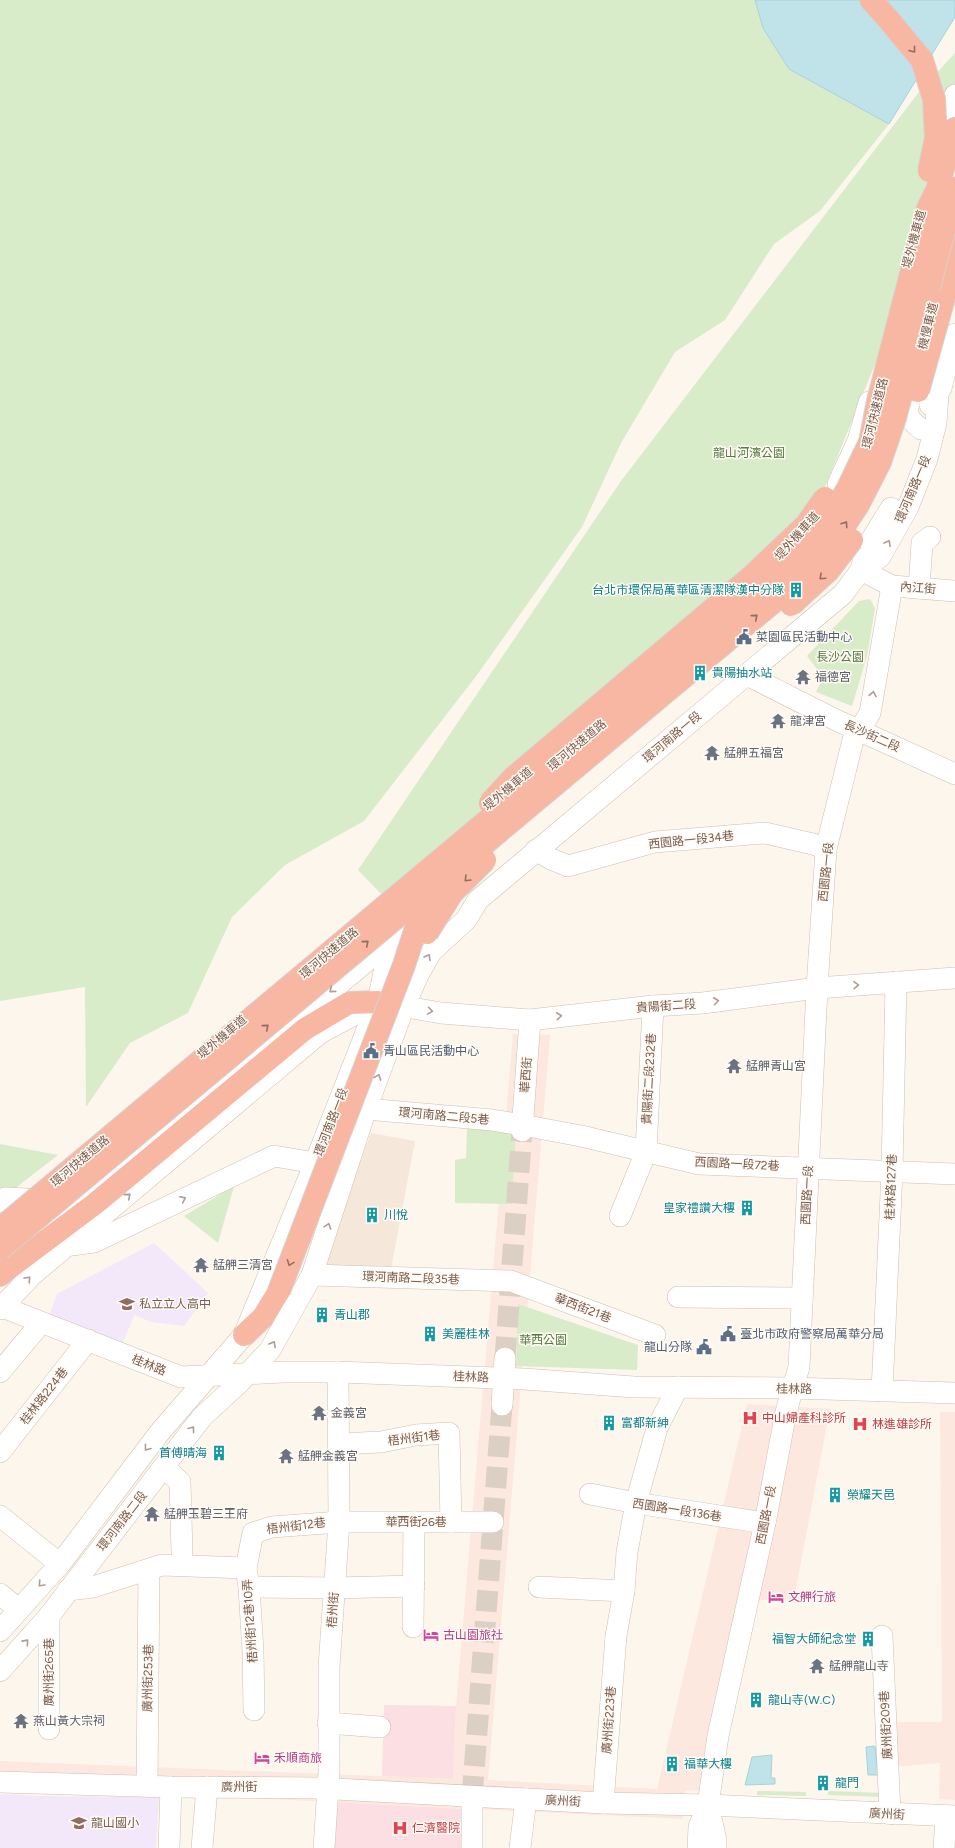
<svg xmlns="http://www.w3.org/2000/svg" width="955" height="1848" font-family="Figtree,'Noto Sans TC',sans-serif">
<rect width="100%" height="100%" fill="#fdf6ec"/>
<polygon fill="#f5e8da" points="371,1133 415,1141 390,1274 320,1271"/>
<g fill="#fde8e0">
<polygon points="513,1034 550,1035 488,1780 657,1789 747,1404 830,1409 794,1599 745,1601 703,1791 685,1790 683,1819 0,1786 0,1761 453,1779 456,1706"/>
<polygon points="940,1412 955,1412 955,1800 939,1799 940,1763 892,1767 891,1722 942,1722"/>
</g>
<g fill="#f3e8fa">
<polygon points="154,1243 208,1293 184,1326 151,1322 134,1315 122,1345 49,1317 57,1294"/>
<polygon points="0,1794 43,1796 159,1797 156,1848 0,1848"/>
</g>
<g fill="#fbdfe3">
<polygon points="384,1705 456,1706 453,1779 382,1776"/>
<polygon points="333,1802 466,1809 464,1848 335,1848"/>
</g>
<g fill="#d8ecc9">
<polygon points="0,0 755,0 763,28 789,69 889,124 820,211 774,244 725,320 675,352 621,443 582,527 477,675 364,821 285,865 232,917 188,1013 130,1043 86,1107 85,987 0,1001"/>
<polygon points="955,53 955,144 928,234 819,502 386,899 358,870 621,481 919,92"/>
<polygon points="870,599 875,608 867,656 852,706 816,692 823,677 807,656 859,601"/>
<polygon points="467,1128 516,1129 512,1204 455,1203 455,1160 466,1158"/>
<polygon points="0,1144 58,1155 0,1200"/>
<polygon points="234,1186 218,1243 184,1216"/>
<polygon points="518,1304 638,1345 637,1370 516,1366"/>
<polygon points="757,1791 806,1792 806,1796 757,1795"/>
<polygon points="828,1791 884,1793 884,1797 828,1795"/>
</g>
<g fill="#bfe3e8" stroke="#a5d3da">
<polygon points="755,0 955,0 955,17 889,124 789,69 763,28"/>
<polygon points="875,1746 878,1775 868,1775 866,1747"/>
<polygon points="772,1755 771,1778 775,1778 775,1784 745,1785 752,1757"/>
</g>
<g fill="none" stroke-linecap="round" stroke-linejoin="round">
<g stroke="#dcd0c4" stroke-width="21" stroke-dasharray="21 10" stroke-linecap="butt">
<polyline points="505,1358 522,1131"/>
<polyline points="472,1797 502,1405"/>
</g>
<defs>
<g id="minor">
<polyline points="939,148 955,95"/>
<path d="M914,386C908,409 901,414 921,429"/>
<polyline points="930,405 941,388 955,334"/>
<polyline points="838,484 858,441 869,402"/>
<polyline points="861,570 867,547 891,508"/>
<polyline points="861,570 892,586 955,591"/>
<polyline points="919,588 922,543 930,537"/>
<polyline points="747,675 836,720 955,774"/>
<polyline points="536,850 551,859 568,866 655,842 765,833 813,844 826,849"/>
<polyline points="366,1109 492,1120 522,1125 581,1136 699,1164 955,1174"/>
<polyline points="522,1131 530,1020"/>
<polyline points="0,1202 5,1198 27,1199"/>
<polyline points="620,1216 646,1152 653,1006"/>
<polyline points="41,1232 368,960 397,942"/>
<polyline points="72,1245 94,1242 274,1156 315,1163"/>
<polyline points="312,1275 511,1281 655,1335"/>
<polyline points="678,1297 802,1298"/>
<polyline points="0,1306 181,1377 283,1372 338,1372 524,1379 634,1387 792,1388 955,1393"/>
<polyline points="0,1309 32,1275 320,1033 378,1002 441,1013 530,1020 653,1006 703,1003 817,988 955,978"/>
<polyline points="0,1372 41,1323"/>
<polyline points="882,1391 892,1172 896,982"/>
<polyline points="502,1405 505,1358"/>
<polyline points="339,1444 381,1442 416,1435 449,1433 451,1522"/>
<polyline points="0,1452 88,1340"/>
<polyline points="164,1467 180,1482 182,1553"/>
<polyline points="590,1494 636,1503 765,1523"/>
<polyline points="0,1516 60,1564"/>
<polyline points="249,1587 334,1588 414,1586"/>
<polyline points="539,1587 624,1591"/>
<polyline points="68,1590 93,1587 162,1565 246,1568"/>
<polyline points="0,1594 18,1609"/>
<polyline points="413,1627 414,1522"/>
<polyline points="0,1631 60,1564 160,1432 244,1335 315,1163 378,1002 385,967 397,942 425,924"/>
<polyline points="882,1636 890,1814"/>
<polyline points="0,1671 49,1616 202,1417 239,1383 270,1350 312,1275 366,1109 404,1007 418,975 431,952 466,920 478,900 843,594 861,570 880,557 908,507 927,459 936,423 938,395"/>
<polyline points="254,1710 253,1652 249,1587 246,1568 253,1533 272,1527 339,1522 493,1522"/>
<polyline points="328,1723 380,1727"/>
<polyline points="49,1729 49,1616"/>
<polyline points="0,1782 171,1787 316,1788 603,1803 708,1805 955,1816"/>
<polyline points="147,1786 149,1570"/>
<polyline points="603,1803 616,1636 624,1591 627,1552 636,1503 657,1428 678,1387"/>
<polyline points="708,1805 716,1840 716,1848"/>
<polyline points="169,1848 171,1787"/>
<polyline points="202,1848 207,1787"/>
<polyline points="324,1848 329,1772 329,1667 339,1522 338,1372"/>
<polyline points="472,1848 472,1797"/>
<polyline points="520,1848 526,1799"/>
<polyline points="698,1848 699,1827 708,1805 718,1736 765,1523 786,1412 799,1367 817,988 826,849 853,740 870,713 892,586"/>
<polyline points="944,1848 946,1816"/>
</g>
<g id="highway">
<polyline points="871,0 889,20"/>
<polyline points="943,301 955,244"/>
<polyline points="0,1275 96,1203 305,1029 349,1003 378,1002"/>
<polyline points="244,1335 263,1317 279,1291"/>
</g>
</defs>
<use href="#minor" stroke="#d1beb0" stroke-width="22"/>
<use href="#highway" stroke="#dad1cd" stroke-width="24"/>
<use href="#minor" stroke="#fff" stroke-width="21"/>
<use href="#highway" stroke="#f7b7a3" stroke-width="22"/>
<defs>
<g id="highway-bridge">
<polyline points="889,20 922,60 934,99 936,138 929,171"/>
<polyline points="918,391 943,301"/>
<polyline points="791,605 828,571 852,540"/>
<polyline points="490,803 513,778 751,577 806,525 825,498"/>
<polyline points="427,933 452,893 485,860"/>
<polyline points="0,1229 766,587 819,534 847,490 870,442 878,401 928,208 937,190 955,128"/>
<polyline points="0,1249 778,598 834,541 858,505 880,462 895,418 955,188"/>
<polyline points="279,1291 404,965 415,931 434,890"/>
</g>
</defs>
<use href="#highway-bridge" stroke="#dad1cd" stroke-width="24" stroke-linecap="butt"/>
<use href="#highway-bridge" stroke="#f7b7a3" stroke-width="22"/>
</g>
<defs><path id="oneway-chevron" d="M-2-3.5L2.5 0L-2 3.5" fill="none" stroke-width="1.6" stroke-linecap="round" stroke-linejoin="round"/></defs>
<g stroke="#936e5e">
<use href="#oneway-chevron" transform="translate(913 50) rotate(52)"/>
<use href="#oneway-chevron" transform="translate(845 524) rotate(-56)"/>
<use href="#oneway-chevron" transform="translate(822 577) rotate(137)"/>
<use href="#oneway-chevron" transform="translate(755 617) rotate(-40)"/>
<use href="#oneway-chevron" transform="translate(467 879) rotate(135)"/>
<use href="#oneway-chevron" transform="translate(366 943) rotate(-40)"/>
<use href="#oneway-chevron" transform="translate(266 1027) rotate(-40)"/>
<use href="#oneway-chevron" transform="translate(290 1263) rotate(111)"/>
</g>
<g stroke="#af9d94">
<use href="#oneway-chevron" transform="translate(888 543) rotate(-61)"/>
<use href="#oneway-chevron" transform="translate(873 694) rotate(-80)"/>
<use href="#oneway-chevron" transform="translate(428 957) rotate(-59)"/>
<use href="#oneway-chevron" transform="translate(856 985) rotate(-4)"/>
<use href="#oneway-chevron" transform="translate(332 990) rotate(140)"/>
<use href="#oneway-chevron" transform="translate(716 1001) rotate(-7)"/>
<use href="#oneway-chevron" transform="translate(430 1011) rotate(9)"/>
<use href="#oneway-chevron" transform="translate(559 1016) rotate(-6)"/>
<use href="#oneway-chevron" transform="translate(378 1077) rotate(-70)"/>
<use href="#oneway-chevron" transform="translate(128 1196) rotate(-40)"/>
<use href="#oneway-chevron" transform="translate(183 1199) rotate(-26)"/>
<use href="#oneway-chevron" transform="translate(328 1226) rotate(-72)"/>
<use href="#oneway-chevron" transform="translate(28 1279) rotate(-47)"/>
<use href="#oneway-chevron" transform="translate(273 1344) rotate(-61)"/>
<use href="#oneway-chevron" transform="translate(192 1429) rotate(-52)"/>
<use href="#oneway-chevron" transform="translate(147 1448) rotate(127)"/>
<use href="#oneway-chevron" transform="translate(41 1584) rotate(133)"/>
<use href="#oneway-chevron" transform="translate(26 1642) rotate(-48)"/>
</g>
<defs>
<symbol id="building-bare" viewBox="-9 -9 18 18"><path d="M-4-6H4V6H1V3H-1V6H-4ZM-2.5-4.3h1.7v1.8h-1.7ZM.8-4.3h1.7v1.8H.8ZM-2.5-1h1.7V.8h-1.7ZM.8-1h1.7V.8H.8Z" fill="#0f9aa8" stroke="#fffaf3" stroke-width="2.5" paint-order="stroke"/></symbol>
<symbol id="civic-bare" viewBox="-9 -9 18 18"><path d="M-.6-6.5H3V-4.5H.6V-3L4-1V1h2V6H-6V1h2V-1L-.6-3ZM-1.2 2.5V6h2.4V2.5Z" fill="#5c6f8a" stroke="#fffaf3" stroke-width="2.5" paint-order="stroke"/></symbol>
<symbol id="temple-bare" viewBox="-9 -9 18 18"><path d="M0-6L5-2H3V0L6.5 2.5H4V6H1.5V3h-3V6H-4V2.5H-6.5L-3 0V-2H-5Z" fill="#6b7280" stroke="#fffaf3" stroke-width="2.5" paint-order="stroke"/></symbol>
<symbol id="school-bare" viewBox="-9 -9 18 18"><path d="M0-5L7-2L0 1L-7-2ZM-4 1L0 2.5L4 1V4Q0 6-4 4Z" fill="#8d6e63" stroke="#fffaf3" stroke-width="2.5" paint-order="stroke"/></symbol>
<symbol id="hospital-bare" viewBox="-9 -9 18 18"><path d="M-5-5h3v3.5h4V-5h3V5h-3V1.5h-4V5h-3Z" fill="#e0444e" stroke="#fffaf3" stroke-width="2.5" paint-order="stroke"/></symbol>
<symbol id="hotel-bare" viewBox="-9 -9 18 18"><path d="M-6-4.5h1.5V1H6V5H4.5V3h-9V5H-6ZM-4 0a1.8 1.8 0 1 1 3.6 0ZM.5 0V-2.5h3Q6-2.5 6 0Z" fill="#d1479c" stroke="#fffaf3" stroke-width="2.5" paint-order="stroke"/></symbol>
</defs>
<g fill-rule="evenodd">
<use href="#building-bare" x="785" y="579" width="22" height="22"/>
<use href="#civic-bare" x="733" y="626" width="22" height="22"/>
<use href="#building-bare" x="689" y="662" width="22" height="22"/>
<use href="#temple-bare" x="792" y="666" width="22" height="22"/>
<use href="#temple-bare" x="767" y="710" width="22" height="22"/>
<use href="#temple-bare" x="701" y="742" width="22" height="22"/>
<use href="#civic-bare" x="360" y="1040" width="22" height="22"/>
<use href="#temple-bare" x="723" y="1055" width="22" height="22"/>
<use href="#building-bare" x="736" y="1197" width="22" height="22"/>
<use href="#building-bare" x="361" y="1204" width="22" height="22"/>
<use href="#temple-bare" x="190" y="1254" width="22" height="22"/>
<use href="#school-bare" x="116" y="1293" width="22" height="22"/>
<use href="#building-bare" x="311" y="1304" width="22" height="22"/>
<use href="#building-bare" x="419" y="1323" width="22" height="22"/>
<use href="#civic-bare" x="717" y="1323" width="22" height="22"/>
<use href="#civic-bare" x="693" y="1336" width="22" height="22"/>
<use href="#temple-bare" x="308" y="1402" width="22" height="22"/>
<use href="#hospital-bare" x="739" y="1407" width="22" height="22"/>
<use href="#building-bare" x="598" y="1412" width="22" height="22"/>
<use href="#hospital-bare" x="849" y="1413" width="22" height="22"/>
<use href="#building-bare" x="208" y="1442" width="22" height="22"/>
<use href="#temple-bare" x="275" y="1445" width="22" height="22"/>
<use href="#building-bare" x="824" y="1484" width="22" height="22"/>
<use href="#temple-bare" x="141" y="1503" width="22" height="22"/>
<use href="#hotel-bare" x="765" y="1586" width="22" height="22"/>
<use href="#hotel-bare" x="420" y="1624" width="22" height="22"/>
<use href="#building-bare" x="857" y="1628" width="22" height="22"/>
<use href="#temple-bare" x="806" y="1655" width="22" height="22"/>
<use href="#building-bare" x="745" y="1689" width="22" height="22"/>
<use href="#temple-bare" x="10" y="1710" width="22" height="22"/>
<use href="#hotel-bare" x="251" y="1747" width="22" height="22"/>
<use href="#building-bare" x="661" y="1753" width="22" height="22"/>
<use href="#building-bare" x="812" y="1772" width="22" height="22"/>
<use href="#school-bare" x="68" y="1812" width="22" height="22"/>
<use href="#hospital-bare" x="389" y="1817" width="22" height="22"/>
</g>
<g text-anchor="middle" stroke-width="3" stroke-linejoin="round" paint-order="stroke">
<g font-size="12" fill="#7a5c4d" stroke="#fffaf3">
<text transform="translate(914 239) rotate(-75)" y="4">堤外機車道</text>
<text transform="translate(928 326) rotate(-76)" y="4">機慢車道</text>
<text transform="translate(875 413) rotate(-76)" y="4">環河快速道路</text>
<text transform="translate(913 489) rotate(-67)" y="4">環河南路一段</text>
<text transform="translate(797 536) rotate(-48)" y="4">堤外機車道</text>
<text transform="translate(918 588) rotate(4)" y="4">內江街</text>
<text transform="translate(872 736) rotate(24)" y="4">長沙街二段</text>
<text transform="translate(672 737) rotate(-40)" y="4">環河南路一段</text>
<text transform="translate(577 745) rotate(-40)" y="4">環河快速道路</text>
<text transform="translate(508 789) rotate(-40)" y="4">堤外機車道</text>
<text transform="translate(691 840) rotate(-6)" y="4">西園路一段34巷</text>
<text transform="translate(826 872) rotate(-84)" y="4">西園路一段</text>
<text transform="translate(329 953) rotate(-40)" y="4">環河快速道路</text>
<text transform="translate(666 1006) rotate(-4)" y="4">貴陽街二段</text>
<text transform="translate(222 1037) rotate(-40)" y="4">堤外機車道</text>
<text transform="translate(526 1075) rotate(-86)" y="4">華西街</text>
<text transform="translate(649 1079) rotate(-87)" y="4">貴陽街二段232巷</text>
<text transform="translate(444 1116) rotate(5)" y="4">環河南路二段5巷</text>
<text transform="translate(331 1122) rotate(-69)" y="4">環河南路一段</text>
<text transform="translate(80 1161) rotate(-40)" y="4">環河快速道路</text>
<text transform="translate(737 1164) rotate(3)" y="4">西園路一段72巷</text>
<text transform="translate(891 1187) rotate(-88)" y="4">桂林路127巷</text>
<text transform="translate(807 1195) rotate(-87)" y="4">西園路一段</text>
<text transform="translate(411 1278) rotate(2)" y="4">環河南路二段35巷</text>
<text transform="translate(583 1308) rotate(21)" y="4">華西街21巷</text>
<text transform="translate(149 1365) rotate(22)" y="4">桂林路</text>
<text transform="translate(471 1377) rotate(2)" y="4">桂林路</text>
<text transform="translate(794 1389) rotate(1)" y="4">桂林路</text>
<text transform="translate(44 1396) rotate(-52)" y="4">桂林路224巷</text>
<text transform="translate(414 1438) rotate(-7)" y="4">梧州街1巷</text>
<text transform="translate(677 1510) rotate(9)" y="4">西園路一段136巷</text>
<text transform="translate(766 1515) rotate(-79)" y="4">西園路一段</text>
<text transform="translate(122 1521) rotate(-52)" y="4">環河南路二段</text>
<text x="416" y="1526">華西街26巷</text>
<text transform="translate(296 1526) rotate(-7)" y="4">梧州街12巷</text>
<text transform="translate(333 1610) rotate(-86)" y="4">梧州街</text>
<text transform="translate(250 1621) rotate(-94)" y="4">梧州街12巷10弄</text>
<text transform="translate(49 1672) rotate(-90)" y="4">廣州街265巷</text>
<text transform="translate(148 1678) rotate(-89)" y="4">廣州街253巷</text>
<text transform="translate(609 1720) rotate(-86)" y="4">廣州街223巷</text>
<text transform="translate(886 1725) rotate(-93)" y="4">廣州街209巷</text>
<text x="239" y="1791">廣州街</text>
<text transform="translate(563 1801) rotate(3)" y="4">廣州街</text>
<text transform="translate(887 1814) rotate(3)" y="4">廣州街</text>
</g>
<g font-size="12" fill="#537a41" stroke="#fffaf3">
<text x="749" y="457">龍山河濱公園</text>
<text x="840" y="661">長沙公園</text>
<text x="543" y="1344">華西公園</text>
</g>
<g font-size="12" fill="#0d838f" stroke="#fffaf3" text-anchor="start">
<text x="784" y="594" text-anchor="end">台北市環保局萬華區清潔隊漢中分隊</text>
<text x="712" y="677">貴陽抽水站</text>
<text x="735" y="1212" text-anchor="end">皇家禮讚大樓</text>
<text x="384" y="1219">川悅</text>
<text x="334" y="1319">青山郡</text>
<text x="442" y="1338">美麗桂林</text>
<text x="621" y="1427">富都新紳</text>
<text x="207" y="1457" text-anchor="end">首傅晴海</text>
<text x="847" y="1499">榮耀天邑</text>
<text x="856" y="1643" text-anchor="end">福智大師紀念堂</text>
<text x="768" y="1704">龍山寺(W.C)</text>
<text x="684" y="1768">福華大樓</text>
<text x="835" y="1787">龍門</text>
</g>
<g font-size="12" fill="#4e5e75" stroke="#fffaf3" text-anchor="start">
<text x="756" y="641">菜園區民活動中心</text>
<text x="383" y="1055">青山區民活動中心</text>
<text x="740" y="1338">臺北市政府警察局萬華分局</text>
<text x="692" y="1351" text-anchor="end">龍山分隊</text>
</g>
<g font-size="12" fill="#5b616d" stroke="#fffaf3" text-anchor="start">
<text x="815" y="681">福德宮</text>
<text x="790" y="725">龍津宮</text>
<text x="724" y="757">艋舺五福宮</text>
<text x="746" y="1070">艋舺青山宮</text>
<text x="213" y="1269">艋舺三清宮</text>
<text x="331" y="1417">金義宮</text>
<text x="298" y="1460">艋舺金義宮</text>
<text x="164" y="1518">艋舺玉碧三王府</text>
<text x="829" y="1670">艋舺龍山寺</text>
<text x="33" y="1725">燕山黃大宗祠</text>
</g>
<g font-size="12" fill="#785e54" stroke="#fffaf3" text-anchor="start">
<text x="139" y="1308">私立立人高中</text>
<text x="91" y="1827">龍山國小</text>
</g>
<g font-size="12" fill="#be3a42" stroke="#fffaf3" text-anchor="start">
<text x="762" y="1422">中山婦產科診所</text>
<text x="872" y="1428">林進雄診所</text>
<text x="412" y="1832">仁濟醫院</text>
</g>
<g font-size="12" fill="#b23c85" stroke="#fffaf3" text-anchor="start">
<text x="788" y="1601">文舺行旅</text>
<text x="443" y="1639">古山園旅社</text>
<text x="274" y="1762">禾順商旅</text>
</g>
</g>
</svg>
